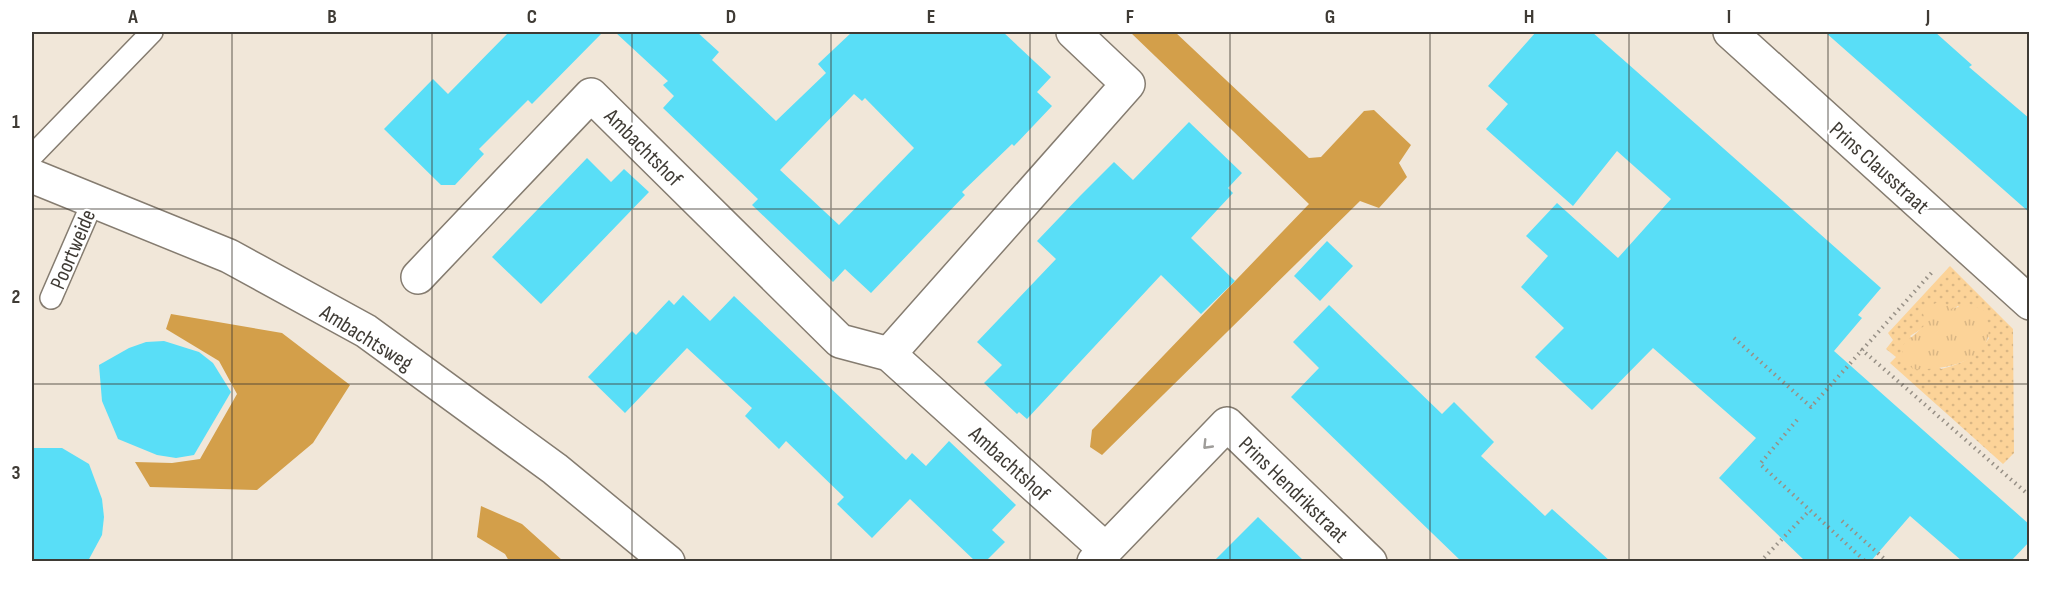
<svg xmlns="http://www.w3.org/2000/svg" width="2061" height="593" font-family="'Sofia Sans Condensed',sans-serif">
<defs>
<pattern id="grass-dots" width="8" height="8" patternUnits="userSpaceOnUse" patternTransform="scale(1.5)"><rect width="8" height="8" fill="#fcd398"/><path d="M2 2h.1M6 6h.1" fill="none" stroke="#d9b684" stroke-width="1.8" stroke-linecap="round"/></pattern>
<pattern id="park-tufts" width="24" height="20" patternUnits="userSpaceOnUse" patternTransform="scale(1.5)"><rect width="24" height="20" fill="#fcd398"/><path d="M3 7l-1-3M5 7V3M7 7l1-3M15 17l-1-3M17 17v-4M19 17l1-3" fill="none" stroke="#d9b684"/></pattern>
</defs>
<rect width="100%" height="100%" fill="#f1e7d9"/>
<path fill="url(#grass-dots)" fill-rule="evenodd" d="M1950,266L2013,329L2014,453L2003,464L1890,363L1896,357L1886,349L1893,340L1888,333ZM1958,306L1989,338C1978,356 1962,364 1941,369L1910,336Z"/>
<path fill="url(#park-tufts)" d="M1942,300L1951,309L1969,304L1983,310C2007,358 1949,371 1913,369L1903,359L1902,346L1926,324L1922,310Z"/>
<g fill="#d39f4a">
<polygon points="1130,32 1175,32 1309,158 1321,157 1364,111 1374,110 1411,145 1399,163 1407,177 1379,208 1360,201 1102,455 1090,447 1092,430 1309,204"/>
<polygon points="171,314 282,333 350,385 313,443 257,490 150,487 135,462 172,463 200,459 237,394 219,361 166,329"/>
<polygon points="481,506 522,524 563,561 509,561 505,554 477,537"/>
</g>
<g fill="#59def7" fill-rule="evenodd">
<polygon points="509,32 603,32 532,104 528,100 479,149 484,154 455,185 441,185 384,129 433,79 448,94"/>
<path d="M615,32H697L719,52L712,60L776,121L826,73L818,64L852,32H1003L1051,77L1037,92L1052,106L1014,146L1012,144L962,192L965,195L871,293L845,269L833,282L752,205L758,199L663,108L674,96L663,85L668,81ZM854,94L862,101L865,98L914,148L839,225L780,170Z"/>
<polygon points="1536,32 1592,32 1881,288 1858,315 1862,318 1834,351 2030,525 2030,541 2011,561 1962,561 1910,516 1871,561 1805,561 1719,478 1756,438 1653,348 1592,410 1535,357 1564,328 1521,287 1548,256 1526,236 1557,203 1618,258 1671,199 1617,151 1573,206 1486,129 1508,104 1488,86"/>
<polygon points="1825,32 1935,32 1972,65 1969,67 2030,119 2030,213"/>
<polygon points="1189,122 1242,173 1228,188 1233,193 1191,238 1235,281 1201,314 1161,275 1027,419 1019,412 1017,414 984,383 1002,365 977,342 1056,259 1037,241 1080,196 1114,162 1133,180"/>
<polygon points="587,158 611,182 624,169 649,192 541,304 492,257"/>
<polygon points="1327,241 1353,266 1320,301 1294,276"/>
<polygon points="683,295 710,321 734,296 906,460 912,453 926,466 949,441 1016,505 992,530 1005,542 986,561 975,561 910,499 872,538 837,504 844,497 786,441 779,449 745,416 752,408 687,348 625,413 588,377 632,331 636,335 669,300 674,305"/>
<polygon points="1329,305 1442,414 1454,402 1494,442 1481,456 1545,516 1552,509 1610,561 1461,561 1291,397 1319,368 1293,342"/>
<polygon points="164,341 199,352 213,363 231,392 194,455 176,458 157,455 118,439 102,401 99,365 129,348 146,342"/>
<polygon points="32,448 62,448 89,464 102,499 104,517 102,535 88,561 32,561"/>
<polygon points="1258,517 1304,561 1214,561"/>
</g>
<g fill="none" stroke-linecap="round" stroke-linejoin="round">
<defs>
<g id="lane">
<polyline points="32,156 152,32"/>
<polyline points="51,298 94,199"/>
</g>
<g id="street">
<polyline points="1730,32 2030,303"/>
<polyline points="32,176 229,256 366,331 555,469 668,562"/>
<polyline points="418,277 591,95 840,341 889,354 1105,549"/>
<polyline points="889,354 1128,84 1073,32"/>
<polyline points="1094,562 1227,424 1370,562"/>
</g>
</defs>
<use href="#lane" stroke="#857c70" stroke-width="24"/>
<use href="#street" stroke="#857c70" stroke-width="36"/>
<g stroke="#979086" stroke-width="4" stroke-dasharray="1.5 4.5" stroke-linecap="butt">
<polyline points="1734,338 1811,407 1934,270"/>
<polyline points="1861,349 2030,496"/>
<polyline points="1797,420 1760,464 1866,562"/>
<polyline points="1842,521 1888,562"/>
<polyline points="1760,562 1809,511"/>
</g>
<use href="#lane" stroke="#fff" stroke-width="21"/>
<use href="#street" stroke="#fff" stroke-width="33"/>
</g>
<defs><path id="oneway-chevron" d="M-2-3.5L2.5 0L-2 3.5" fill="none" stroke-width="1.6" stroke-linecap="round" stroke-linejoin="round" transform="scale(1.5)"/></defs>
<use stroke="#9f9d9a" href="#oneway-chevron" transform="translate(1207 445) rotate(134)"/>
<path fill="none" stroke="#3f3b35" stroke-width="1.5" stroke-opacity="0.55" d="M232,32V562M432,32V562M632,32V562M831,32V562M1030,32V562M1230,32V562M1430,32V562M1629,32V562M1828,32V562M32,209H2030M32,384H2030"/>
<g text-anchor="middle" stroke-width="4.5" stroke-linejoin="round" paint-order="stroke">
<g font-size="22" fill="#3f3b35" stroke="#fff">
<text transform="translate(644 147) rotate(45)" y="8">Ambachtshof</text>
<text transform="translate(1880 167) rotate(42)" y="8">Prins Clausstraat</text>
<text transform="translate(72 249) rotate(-67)" y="8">Poortweide</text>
<text transform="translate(367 337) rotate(32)" y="8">Ambachtsweg</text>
<text transform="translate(1010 463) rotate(42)" y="8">Ambachtshof</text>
<text transform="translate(1294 489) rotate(44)" y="8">Prins Hendrikstraat</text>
</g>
</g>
<rect width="2061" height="593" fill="none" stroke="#ffffff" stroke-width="66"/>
<rect x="33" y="33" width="1995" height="527" fill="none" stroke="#3f3b35" stroke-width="2"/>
<g font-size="20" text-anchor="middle" font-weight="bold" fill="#3f3b35">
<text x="133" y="23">A</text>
<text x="332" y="23">B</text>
<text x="532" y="23">C</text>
<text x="731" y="23">D</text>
<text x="931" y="23">E</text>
<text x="1130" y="23">F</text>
<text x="1330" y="23">G</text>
<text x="1529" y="23">H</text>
<text x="1729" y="23">I</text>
<text x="1928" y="23">J</text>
<text x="16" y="128">1</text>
<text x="16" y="303">2</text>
<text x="16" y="479">3</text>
</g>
</svg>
